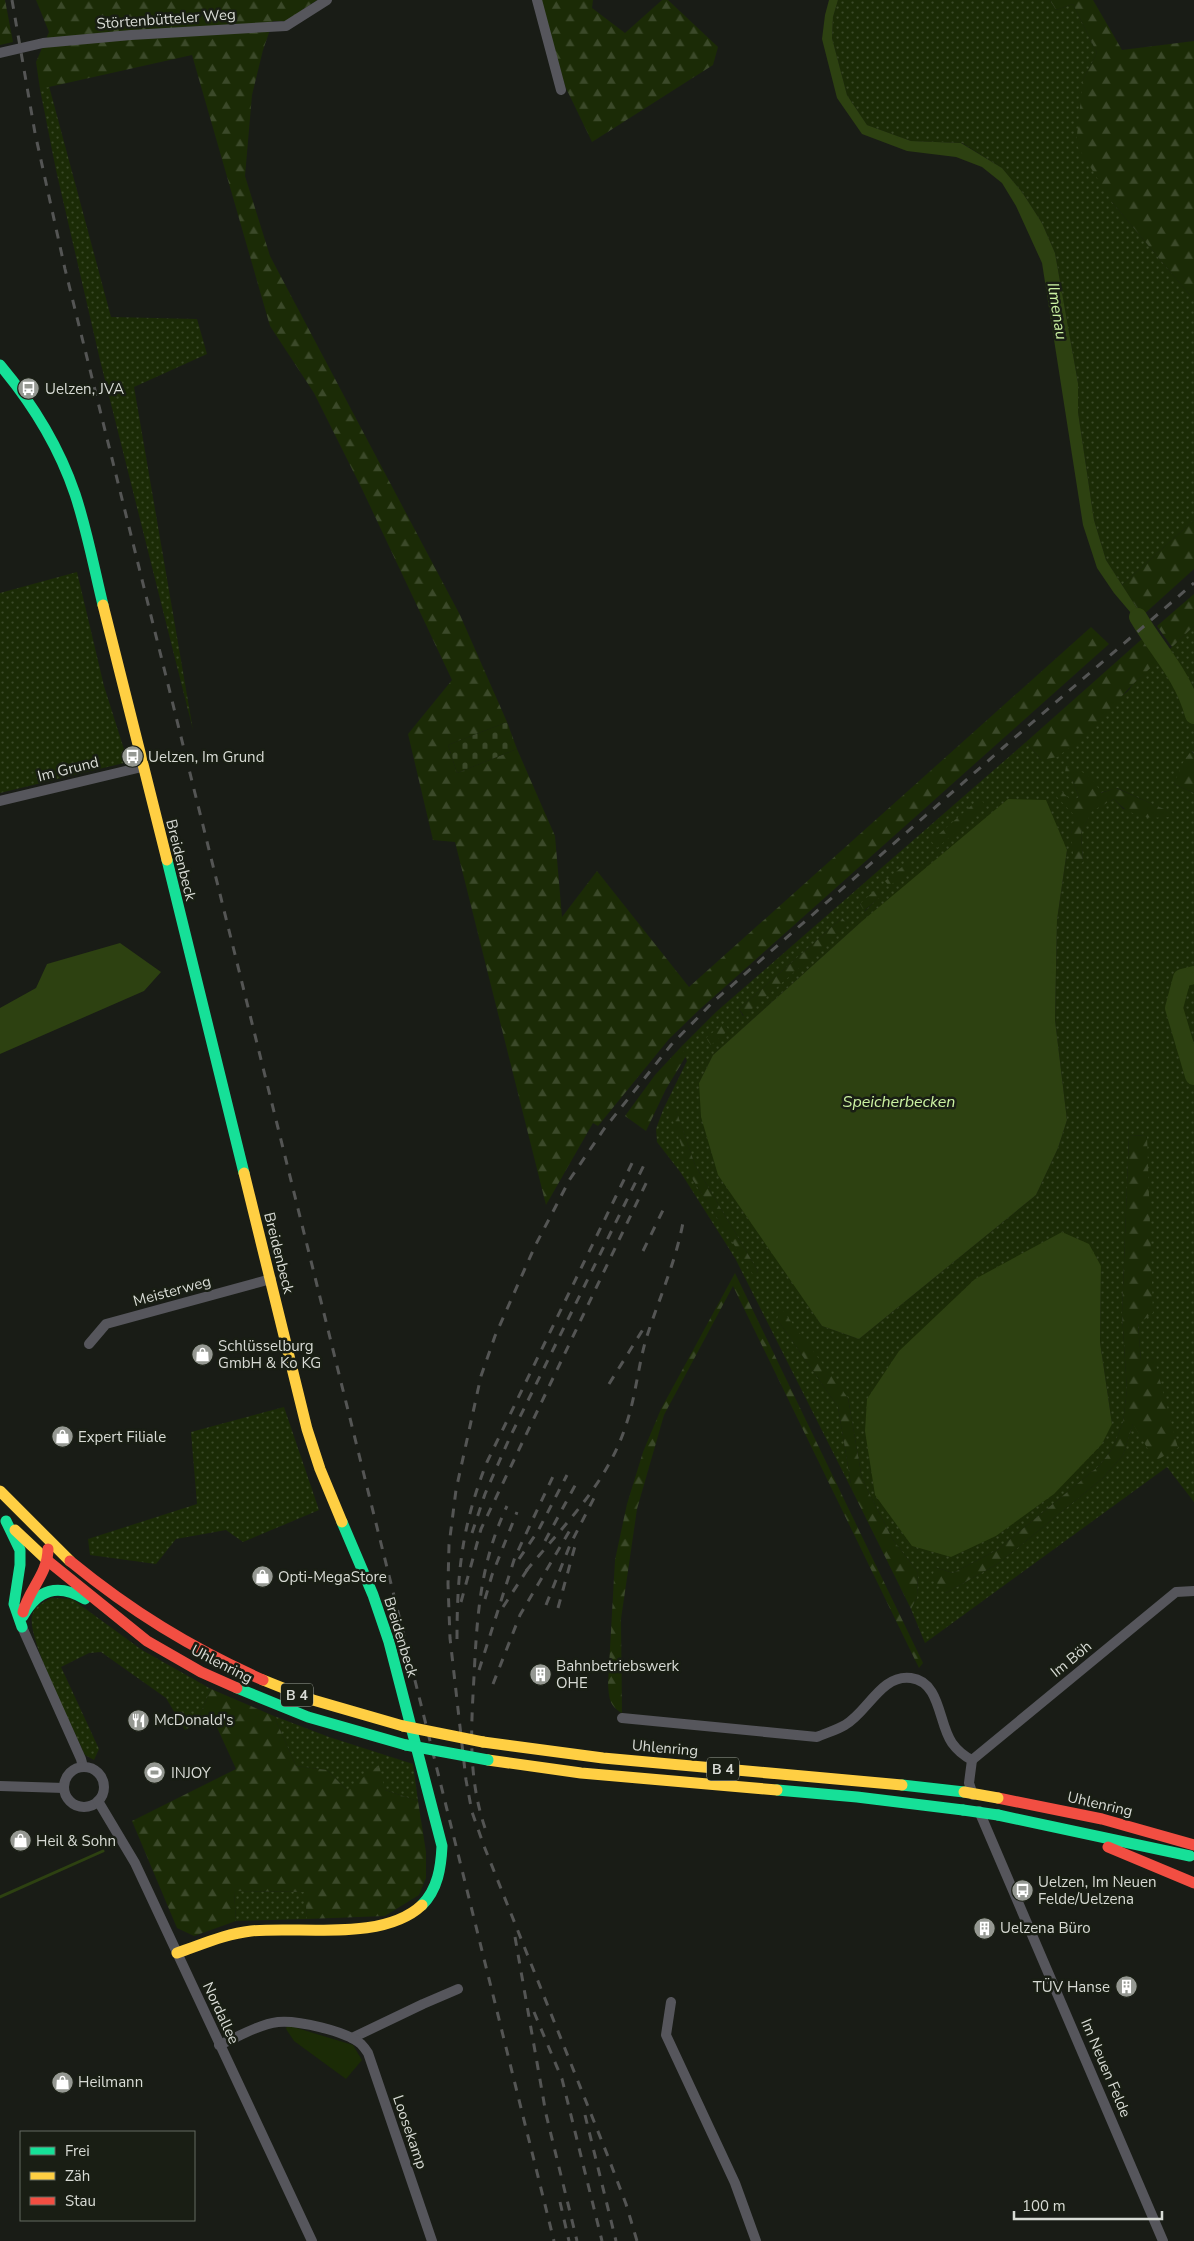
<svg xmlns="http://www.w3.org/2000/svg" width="1194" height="2241" font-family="'Nunito Sans',sans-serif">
<defs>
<pattern id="grass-dots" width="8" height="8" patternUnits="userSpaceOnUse" patternTransform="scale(1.25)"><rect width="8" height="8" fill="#1b2b06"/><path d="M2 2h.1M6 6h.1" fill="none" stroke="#3b4929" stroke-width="1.8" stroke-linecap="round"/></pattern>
<pattern id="forest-firs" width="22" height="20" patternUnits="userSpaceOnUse" patternTransform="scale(1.25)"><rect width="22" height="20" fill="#1b2b06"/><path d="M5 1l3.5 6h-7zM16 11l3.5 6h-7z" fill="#3b4929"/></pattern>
<pattern id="cemetery-stones" width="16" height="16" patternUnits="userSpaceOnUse" patternTransform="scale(1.25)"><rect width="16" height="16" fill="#1b2b06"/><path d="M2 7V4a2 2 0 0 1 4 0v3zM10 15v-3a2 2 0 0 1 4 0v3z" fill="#3b4929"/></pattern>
</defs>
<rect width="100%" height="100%" fill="#191c16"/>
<g fill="url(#grass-dots)" fill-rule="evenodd">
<polygon points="838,0 1050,0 1056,10 1073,4 1097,53 1083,80 1112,202 1194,300 1194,520 1122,585 1106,560 1094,520 1078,412 1078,383 1055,253 1042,223 1022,192 1002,168 962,143 911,141 867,125 847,95 832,38 833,17"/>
<polygon points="49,86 111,317 197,319 207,354 134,387 193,730 100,360 56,170 40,89"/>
<polygon points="77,572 104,686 128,762 0,793 0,593"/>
<path d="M1194,626V755L1192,751L1174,784L1194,793V1502L1167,1467L925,1643L911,1609L917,1597L918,1572L893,1540L862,1479L848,1398L777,1319L838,1407L852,1490L735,1258L681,1173L657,1142L656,1129L663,1110L687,1061L681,1047L716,1012L1026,742L1041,760L1128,691L1133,684ZM1066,773L1100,793L1117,788L1172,813L1123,809L1114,799L1092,810L1081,833L1083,862L1071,833L1077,817L1060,790L1072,802L1079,797L1073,781ZM1067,850L1057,920L1055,1020L1067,1120L1058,1148L1036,1195L859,1339L822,1326L796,1287L699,1083L713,1055L861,922ZM881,895L865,911L860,904L882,895ZM842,918L847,925L743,1016L739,1009ZM674,1105L695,1165L758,1271L754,1275L693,1180ZM1129,1135L1147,1136L1138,1324L1141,1362L1154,1358L1123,1455L1103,1478L999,1563L946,1593L935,1567L953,1573L997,1550L1099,1466L1113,1448L1123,1422L1127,1390L1122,1314ZM1062,1232L1101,1266L1100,1342L1112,1424Z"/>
<polygon points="284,1407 319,1510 243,1542 226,1530 176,1539 156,1564 90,1555 88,1539 197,1504 191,1432"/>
<path d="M51,1598L72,1599L142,1650L211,1689L196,1724L185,1730L166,1698L101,1652L89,1653L61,1667L99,1749L94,1760L85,1755C74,1729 27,1639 32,1616C34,1606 43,1603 51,1598Z"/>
<polygon points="274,1716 329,1737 413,1764 418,1801 385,1790 347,1790 327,1770 296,1766"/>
<polygon points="234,1891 306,1892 307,1919 236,1921"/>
</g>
<g fill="url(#forest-firs)">
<polygon points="0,0 5,0 13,42 0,45"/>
<polygon points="36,0 317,0 286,21 273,21 263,50 252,95 245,176 270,256 460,615 507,722 448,745 457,773 517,749 555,836 562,917 597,871 689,987 1091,627 1109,644 699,1010 669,1039 598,1126 593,1123 546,1205 455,842 433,840 408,734 452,680 362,489 314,393 270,326 192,55 40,89 36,62 49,32"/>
<polygon points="541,0 593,0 592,8 625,33 662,0 668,0 718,47 713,65 592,142 565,86"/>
<polygon points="1050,0 1093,0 1122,50 1194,41 1194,300 1112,202 1076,144 1083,80 1097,53 1073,4 1056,10"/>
<polygon points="1194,520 1194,569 1142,616 1122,585"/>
<polygon points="1194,594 1194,626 1172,647 1157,626"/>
<polygon points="1142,639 1158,661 1133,684 1085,736 1057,757 1041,760 1026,742"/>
<polygon points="1191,751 1194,755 1194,793 1174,784 1182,764"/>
<path d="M1066,766C1085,772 1092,775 1101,793L1116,788L1173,813L1169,817C1146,819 1130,817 1114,799L1092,811L1081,833L1083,862L1078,865L1074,863L1071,833L1076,817L1055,795L1060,790L1072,801L1079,797L1073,781L1065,773Z"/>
<polygon points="980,798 986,806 937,848 931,841"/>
<polygon points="908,862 914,869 889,886 885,881"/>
<polygon points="877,888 882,895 864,911 860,904"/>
<polygon points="842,918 848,925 744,1016 739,1009"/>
<polygon points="724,1023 729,1030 711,1045 706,1038"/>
<polygon points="681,1047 686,1056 666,1089 646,1131 625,1116 655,1075"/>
<polygon points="674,1104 695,1165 758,1271 754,1276 693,1180 670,1112"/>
<polygon points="1129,1135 1147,1136 1153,1313 1138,1324 1141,1361 1154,1358 1178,1448 1155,1461 1133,1424 1123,1455 1103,1478 999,1563 946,1593 932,1578 935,1567 953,1573 997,1550 1099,1466 1113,1448 1123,1422 1127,1390 1122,1314"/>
<path d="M735,1273L923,1663L919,1668L733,1286L664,1415L637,1509L621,1619L622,1713C609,1706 609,1697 608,1684L615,1560L627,1504L643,1452L661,1409Z"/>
<polygon points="781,1308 848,1398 862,1479 893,1540 918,1572 917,1597 911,1609 852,1490 838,1407 777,1319"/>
<polygon points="211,1689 274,1716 296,1766 327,1770 347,1790 379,1765 385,1790 418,1801 426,1852 426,1878 419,1895 385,1916 307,1919 305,1892 234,1891 236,1921 194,1936 177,1928 132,1821 236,1769 215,1723 196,1724"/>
</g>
<polygon fill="url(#cemetery-stones)" points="507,722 517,749 457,773 448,745"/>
<polygon fill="#1b2b06" points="287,2025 353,2045 362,2060 346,2079 294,2041 286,2029"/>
<g fill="#2d4111">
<polygon points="829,0 838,0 833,17 832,38 847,95 867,125 911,141 961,143 1002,168 1022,192 1042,223 1055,253 1078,383 1078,412 1094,520 1106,560 1142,616 1153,639 1114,593 1097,568 1083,525 1042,263 1016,206 1002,183 982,167 956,157 907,151 862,134 837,98 822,39 825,15"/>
<polygon points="1008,799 1046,800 1067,850 1057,920 1055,1020 1067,1120 1058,1148 1036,1195 859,1339 822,1326 718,1175 701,1117 699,1083 713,1055 861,922"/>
<polygon points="120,943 161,972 144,991 0,1054 0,1008 36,988 47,964"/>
<polygon points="1062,1232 1089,1244 1101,1266 1100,1342 1112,1424 1102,1444 1054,1494 996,1536 951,1557 912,1546 875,1495 865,1431 867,1399 899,1351 975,1279"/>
</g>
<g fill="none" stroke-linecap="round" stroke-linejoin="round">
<polyline stroke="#2d4111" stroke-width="3" points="0,1897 103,1851"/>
<g stroke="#2d4111" stroke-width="18">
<path d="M1138,617C1158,651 1183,675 1194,715"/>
<polyline points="1194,975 1182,978 1174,1008 1194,1076"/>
</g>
<g stroke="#56565c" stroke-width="10">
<polyline points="537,0 561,90"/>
<polyline points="0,53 43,43 131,35 286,26 327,0"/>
<polyline points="0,801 142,767"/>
<polyline points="89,1344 106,1324 271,1279"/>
<polyline points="22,1627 81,1759 83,1767"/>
<path d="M622,1718L817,1737C826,1733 837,1730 845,1725C868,1712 881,1674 911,1678C941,1682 938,1723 952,1743C957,1750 964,1756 972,1760L969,1783L973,1795"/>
<polyline points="972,1760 1176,1592 1194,1591"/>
<circle cx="84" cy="1787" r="20"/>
<polyline points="0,1786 64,1788"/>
<polyline points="98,1801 135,1863 312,2241"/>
<polyline points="979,1811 1163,2241"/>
<polyline points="671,2002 666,2035 735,2183 756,2241"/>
<polyline points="352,2038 423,2004 458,1989"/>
<path d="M219,2045C238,2037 257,2025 278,2022C297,2020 346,2031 361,2044C363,2046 366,2050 368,2053L432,2241"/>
</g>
<g stroke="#16e098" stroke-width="11">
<path d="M0,365C32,403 59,447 75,494C87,530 94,568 103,605"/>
<polyline points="167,860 244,1173"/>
<polyline points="6,1521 20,1550 20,1565 14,1604 22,1627"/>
<path d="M342,1522L373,1595L389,1642L442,1846C441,1867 438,1889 422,1905"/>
<path d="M23,1616C38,1589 58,1583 85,1599"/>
<polyline points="237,1688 308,1717 406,1745"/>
<polyline points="902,1785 964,1792"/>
<polyline points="777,1790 857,1797 963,1810"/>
<polyline points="998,1815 1190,1856"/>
</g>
<g stroke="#ffcf43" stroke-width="11">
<polyline points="103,605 167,860"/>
<polyline points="244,1173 307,1429 320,1469 342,1522"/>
<polyline points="0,1491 70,1561"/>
<polyline points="15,1530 48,1561"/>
<polyline points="263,1680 313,1700 403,1726"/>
<polyline points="483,1742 603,1758 902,1785"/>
<polyline points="488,1760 581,1773 777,1790"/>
<path d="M177,1953C201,1945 225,1934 251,1931C301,1926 383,1942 422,1905"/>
</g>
<g stroke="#f24e42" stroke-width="11">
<polyline points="48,1561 147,1641 201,1672 237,1688"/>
<path d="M70,1561C131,1611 191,1648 263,1680"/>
<path d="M23,1612C29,1589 48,1574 48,1549"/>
<polyline points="998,1798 1102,1819 1194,1845"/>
<polyline points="1108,1847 1194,1883"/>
</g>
<g stroke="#545554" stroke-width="3" stroke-dasharray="9 9" stroke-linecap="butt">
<polyline points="12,0 35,133 65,269 554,2241"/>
<polyline points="643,1251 666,1204"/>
<polyline points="609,1384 647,1323"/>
<polyline points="472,1533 485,1494 510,1437 645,1163"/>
<polyline points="545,1541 578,1480"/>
<polyline points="519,1559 538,1531 567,1475"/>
<path d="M526,1571C564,1525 607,1484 626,1425C636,1396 638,1365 647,1336C660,1296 677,1259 684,1217"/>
<polyline points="485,1599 492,1575 517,1512"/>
<polyline points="461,1602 481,1529 650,1175"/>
<polyline points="546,1605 570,1545 594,1498"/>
<polyline points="503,1607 529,1567"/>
<polyline points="558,1608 575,1546"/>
<path d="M457,1639C457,1572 462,1525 487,1462L635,1157"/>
<polyline points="479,1670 515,1557 556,1470"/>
<polyline points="493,1684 520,1615 573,1525"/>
<path d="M485,1828C468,1778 471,1729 474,1677C477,1616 480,1563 507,1506"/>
<polyline points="515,1937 546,2114 577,2241"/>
<polyline points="534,2012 562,2079 602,2241"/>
<polyline points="585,2115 616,2241"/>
<polyline points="560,2202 569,2241"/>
<polyline points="637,2241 626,2204 607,2154 484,1846 472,1812 466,1780 450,1638 448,1584 449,1545 456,1490 481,1376 495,1336 535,1246 570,1179 604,1129 671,1045 713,1002 1005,746 1194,583"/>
</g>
<g stroke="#16e098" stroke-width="11">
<polyline points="406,1745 488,1760"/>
<polyline points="963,1810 998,1815"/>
</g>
<g stroke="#ffcf43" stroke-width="11">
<polyline points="403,1726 483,1742"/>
<polyline points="964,1792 998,1798"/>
</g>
</g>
<defs>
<symbol id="bus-disc" viewBox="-11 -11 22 22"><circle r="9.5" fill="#959892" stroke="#191e14"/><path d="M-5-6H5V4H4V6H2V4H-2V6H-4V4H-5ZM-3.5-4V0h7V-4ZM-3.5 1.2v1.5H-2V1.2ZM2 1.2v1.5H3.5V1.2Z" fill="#fff"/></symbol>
<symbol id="shop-disc" viewBox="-11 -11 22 22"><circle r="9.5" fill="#959892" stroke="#191e14"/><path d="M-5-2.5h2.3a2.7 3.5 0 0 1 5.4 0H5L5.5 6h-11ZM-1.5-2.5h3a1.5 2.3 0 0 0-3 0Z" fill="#fff"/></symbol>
<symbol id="building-disc" viewBox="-11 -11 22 22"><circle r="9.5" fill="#959892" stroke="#191e14"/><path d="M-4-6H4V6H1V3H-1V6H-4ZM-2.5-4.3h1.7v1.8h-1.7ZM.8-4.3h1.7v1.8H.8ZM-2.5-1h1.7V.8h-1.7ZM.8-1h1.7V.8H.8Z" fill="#fff"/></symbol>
<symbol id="restaurant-disc" viewBox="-11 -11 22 22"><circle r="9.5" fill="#959892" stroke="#191e14"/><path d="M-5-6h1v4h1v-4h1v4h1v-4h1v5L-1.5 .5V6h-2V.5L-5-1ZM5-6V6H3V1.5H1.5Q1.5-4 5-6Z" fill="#fff"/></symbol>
<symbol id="stadium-disc" viewBox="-11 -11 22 22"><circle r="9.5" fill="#959892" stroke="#191e14"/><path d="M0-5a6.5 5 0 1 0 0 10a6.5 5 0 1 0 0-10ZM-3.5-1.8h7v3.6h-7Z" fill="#fff"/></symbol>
</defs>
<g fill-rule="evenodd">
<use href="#bus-disc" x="16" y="376" width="25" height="25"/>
<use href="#bus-disc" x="120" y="744" width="25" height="25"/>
<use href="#shop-disc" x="190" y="1342" width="25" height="25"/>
<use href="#shop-disc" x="50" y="1424" width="25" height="25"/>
<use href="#shop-disc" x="250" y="1564" width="25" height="25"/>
<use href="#building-disc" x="528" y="1662" width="25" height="25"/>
<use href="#restaurant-disc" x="126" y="1708" width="25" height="25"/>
<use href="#stadium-disc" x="142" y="1760" width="25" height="25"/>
<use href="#shop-disc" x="8" y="1828" width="25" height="25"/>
<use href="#bus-disc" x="1010" y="1878" width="25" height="25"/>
<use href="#building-disc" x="972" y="1916" width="25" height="25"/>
<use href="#building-disc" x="1114" y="1974" width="25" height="25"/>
<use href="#shop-disc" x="50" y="2070" width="25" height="25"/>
</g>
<g text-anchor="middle" stroke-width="5" stroke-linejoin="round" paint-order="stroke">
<g fill="#191e14" stroke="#9fa29b" stroke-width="1">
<rect x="281" y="1683.5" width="32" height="23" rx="4"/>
<rect x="707" y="1757.5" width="32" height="23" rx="4"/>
</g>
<g font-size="14" font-weight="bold" fill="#d8dbd5">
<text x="297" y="1700">B 4</text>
<text x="723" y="1774">B 4</text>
</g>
<g font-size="15" fill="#d8dbd5" stroke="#191e14">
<text transform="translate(166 19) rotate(-4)" y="5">Störtenbütteler Weg</text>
<text transform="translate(68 769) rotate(-14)" y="5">Im Grund</text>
<text transform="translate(181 860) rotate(76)" y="5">Breidenbeck</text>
<text transform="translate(279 1253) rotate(76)" y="5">Breidenbeck</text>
<text transform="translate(172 1291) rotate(-15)" y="5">Meisterweg</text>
<text transform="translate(401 1637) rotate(73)" y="5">Breidenbeck</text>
<text transform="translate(1071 1659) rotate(-39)" y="5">Im Böh</text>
<text transform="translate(222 1664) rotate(27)" y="5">Uhlenring</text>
<text transform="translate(665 1748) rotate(5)" y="5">Uhlenring</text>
<text transform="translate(1100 1804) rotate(13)" y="5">Uhlenring</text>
<text transform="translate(221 2013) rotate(65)" y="5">Nordallee</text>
<text transform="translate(1106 2068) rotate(67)" y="5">Im Neuen Felde</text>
<text transform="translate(410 2132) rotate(71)" y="5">Loosekamp</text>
</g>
<g font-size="15" fill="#d8dbd5" stroke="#191e14" text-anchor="start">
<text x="45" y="394">Uelzen, JVA</text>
<text x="148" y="762">Uelzen, Im Grund</text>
<text x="218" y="1351">Schlüsselburg<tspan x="218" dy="17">GmbH &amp; Ko KG</tspan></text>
<text x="78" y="1442">Expert Filiale</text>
<text x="278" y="1582">Opti-MegaStore</text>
<text x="556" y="1671">Bahnbetriebswerk<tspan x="556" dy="17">OHE</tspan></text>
<text x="154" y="1725">McDonald's</text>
<text x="171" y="1778">INJOY</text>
<text x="36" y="1846">Heil &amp; Sohn</text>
<text x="1038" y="1887">Uelzen, Im Neuen<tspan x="1038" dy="17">Felde/Uelzena</tspan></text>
<text x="1000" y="1933">Uelzena Büro</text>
<text x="1110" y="1992" text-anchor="end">TÜV Hanse</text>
<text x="78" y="2087">Heilmann</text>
</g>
<g font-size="16" font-style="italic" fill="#cbf2a2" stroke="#191e14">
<text transform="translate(1058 311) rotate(81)" y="6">Ilmenau</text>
<text x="899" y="1107">Speicherbecken</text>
</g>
</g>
<rect x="20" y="2131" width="175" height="90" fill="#191e14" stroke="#656a61"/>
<rect x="30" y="2147" width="25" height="8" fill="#16e098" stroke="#656a61"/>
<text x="65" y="2156" font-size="15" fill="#d8dbd5">Frei</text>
<rect x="30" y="2172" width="25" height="8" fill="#ffcf43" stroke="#656a61"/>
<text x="65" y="2181" font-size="15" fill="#d8dbd5">Zäh</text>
<rect x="30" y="2197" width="25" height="8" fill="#f24e42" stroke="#656a61"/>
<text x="65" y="2206" font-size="15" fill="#d8dbd5">Stau</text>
<path d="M1014 2211v8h148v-8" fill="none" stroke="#d8dbd5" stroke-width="2.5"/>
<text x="1022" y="2211" font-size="15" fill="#d8dbd5" stroke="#191e14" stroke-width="4" paint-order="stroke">100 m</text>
</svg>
